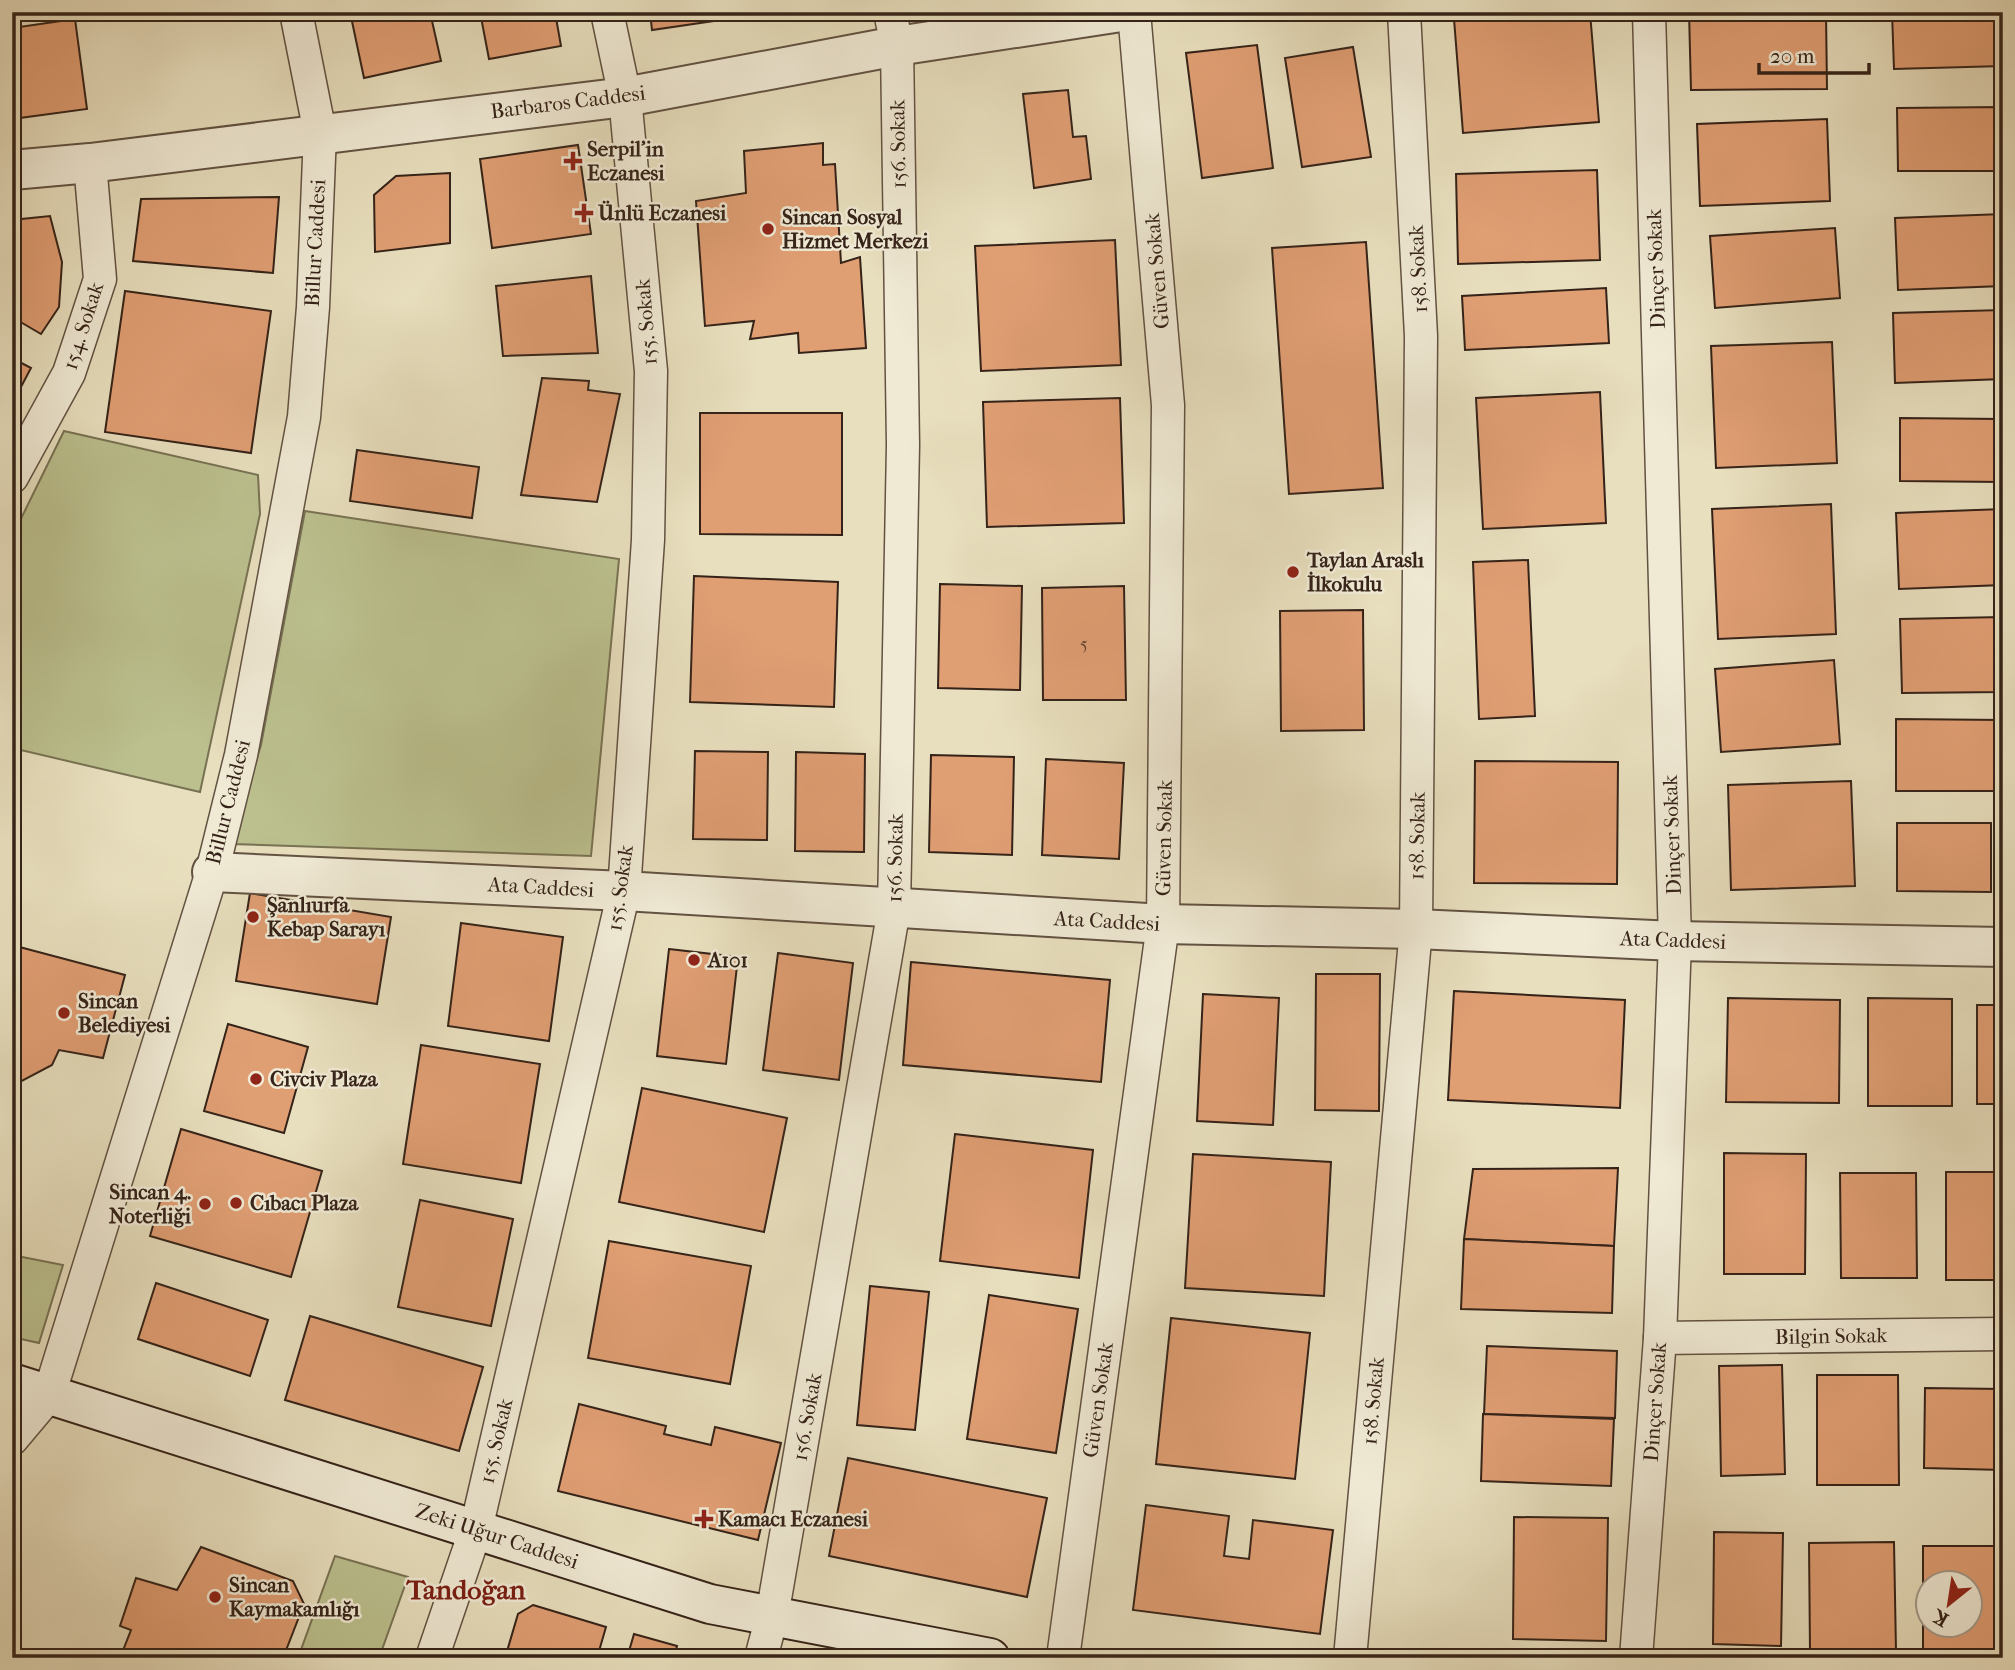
<svg xmlns="http://www.w3.org/2000/svg" width="2015" height="1670" font-family="'IM FELL French Canon',serif">
<rect width="100%" height="100%" fill="#e8dfbe"/>
<filter id="stains"><feTurbulence type="fractalNoise" baseFrequency=".00286" numOctaves="4"/><feColorMatrix values="0 0 0 0 .2 0 0 0 0 .09 0 0 0 0 .02 0 0 0 .5 -.17"/></filter>
<radialGradient id="worn" r=".72"><stop offset=".6" stop-color="#630" stop-opacity="0"/><stop offset="1" stop-color="#630" stop-opacity=".3"/></radialGradient>
<g fill="#bbc08e" stroke="#787254" stroke-width="2">
<polygon points="64,431 258,475 260,514 200,792 12,748 12,537"/>
<polygon points="305,511 619,559 591,856 231,844 261,745"/>
<polygon points="12,1255 63,1265 39,1343 12,1337"/>
<polygon points="335,1556 408,1577 379,1658 298,1658"/>
</g>
<g fill="#e09e73" stroke="#352319" stroke-width="2" fill-rule="evenodd">
<polygon points="350,12 430,12 441,61 364,78"/>
<polygon points="480,12 555,12 561,46 489,59"/>
<polygon points="650,12 761,12 762,14 652,30"/>
<polygon points="1536,12 1590,12 1599,122 1463,133 1454,19"/>
<polygon points="1689,12 1826,12 1827,89 1691,90"/>
<polygon points="1892,12 2003,12 2003,66 1894,69"/>
<polygon points="75,19 87,109 12,119 12,28"/>
<polygon points="1257,45 1273,168 1202,178 1186,53"/>
<polygon points="1353,47 1371,157 1302,167 1285,58"/>
<polygon points="1068,90 1073,137 1086,136 1091,179 1034,188 1023,94"/>
<polygon points="2000,107 2001,171 1898,171 1897,108"/>
<polygon points="1827,119 1830,201 1700,206 1697,124"/>
<polygon points="823,143 823,165 835,164 841,263 860,257 866,348 799,353 798,333 750,339 754,321 705,326 696,201 746,193 744,151"/>
<polygon points="578,145 591,234 492,248 480,159"/>
<polygon points="1597,170 1600,260 1458,264 1456,174"/>
<polygon points="450,173 450,243 375,252 374,195 396,176"/>
<polygon points="279,197 273,273 133,261 141,199"/>
<polygon points="2003,214 2003,286 1898,290 1895,218"/>
<polygon points="50,216 62,262 59,307 41,334 12,317 12,220"/>
<polygon points="1835,228 1840,298 1715,308 1710,236"/>
<polygon points="1115,240 1121,365 981,371 975,246"/>
<polygon points="1366,242 1383,488 1289,494 1272,248"/>
<polygon points="591,276 598,353 503,356 496,286"/>
<polygon points="1606,288 1609,343 1465,350 1462,296"/>
<polygon points="125,291 271,311 251,453 105,432"/>
<polygon points="2003,310 2003,379 1895,383 1893,313"/>
<polygon points="1832,342 1837,463 1716,468 1711,346"/>
<polygon points="12,358 31,368 12,404"/>
<polygon points="542,378 589,381 588,390 620,394 597,502 521,495"/>
<polygon points="1600,392 1606,523 1483,529 1476,398"/>
<polygon points="1120,398 1124,523 987,527 983,402"/>
<polygon points="700,413 842,413 842,535 700,534"/>
<polygon points="1900,418 2003,419 2003,482 1900,481"/>
<polygon points="357,450 479,467 472,518 350,501"/>
<polygon points="1831,504 1836,634 1718,639 1712,509"/>
<polygon points="2003,509 2003,585 1899,589 1896,513"/>
<polygon points="1528,560 1535,716 1479,719 1473,562"/>
<polygon points="694,576 838,582 834,707 690,702"/>
<polygon points="940,584 1022,586 1020,690 938,688"/>
<polygon points="1124,586 1126,700 1043,700 1042,588"/>
<polygon points="1363,610 1364,730 1281,731 1280,611"/>
<polygon points="2003,617 2003,692 1902,693 1900,619"/>
<polygon points="1834,660 1840,744 1721,752 1715,669"/>
<polygon points="1896,719 2003,720 2003,791 1896,791"/>
<polygon points="695,751 768,752 767,840 693,839"/>
<polygon points="796,752 865,754 864,852 795,851"/>
<polygon points="931,755 1014,757 1012,855 929,852"/>
<polygon points="1046,759 1124,763 1119,859 1042,855"/>
<polygon points="1475,761 1618,762 1617,884 1474,883"/>
<polygon points="1851,781 1855,886 1731,890 1728,785"/>
<polygon points="1897,823 1991,823 1991,892 1897,891"/>
<polygon points="250,893 391,917 377,1004 236,981"/>
<polygon points="461,923 563,937 549,1041 448,1026"/>
<polygon points="12,945 125,975 103,1058 59,1050 52,1065 18,1083 12,1081"/>
<polygon points="669,949 738,957 726,1064 657,1056"/>
<polygon points="778,953 853,963 839,1080 763,1070"/>
<polygon points="911,962 1110,980 1101,1082 903,1065"/>
<polygon points="1316,974 1380,974 1379,1111 1315,1110"/>
<polygon points="1454,991 1625,1000 1620,1108 1448,1100"/>
<polygon points="1203,994 1279,998 1273,1125 1197,1121"/>
<polygon points="1728,998 1840,1000 1839,1103 1726,1102"/>
<polygon points="1868,998 1952,999 1952,1106 1868,1106"/>
<rect x="1977" y="1005" width="26" height="99"/>
<polygon points="228,1024 308,1047 284,1133 204,1111"/>
<polygon points="421,1045 540,1064 521,1183 403,1164"/>
<polygon points="642,1088 787,1118 764,1232 619,1202"/>
<polygon points="181,1129 322,1171 291,1277 150,1236"/>
<polygon points="955,1134 1093,1150 1079,1278 940,1261"/>
<polygon points="1724,1153 1806,1154 1805,1274 1724,1274"/>
<polygon points="1193,1154 1331,1162 1324,1296 1185,1288"/>
<polygon points="1618,1168 1614,1246 1464,1239 1473,1169"/>
<rect x="1946" y="1172" width="57" height="108"/>
<polygon points="1840,1173 1916,1173 1917,1278 1841,1278"/>
<polygon points="420,1200 513,1219 491,1326 398,1307"/>
<polygon points="1464,1239 1614,1246 1612,1313 1461,1309"/>
<polygon points="609,1241 751,1266 730,1384 588,1358"/>
<polygon points="156,1283 268,1320 250,1376 138,1339"/>
<polygon points="870,1286 929,1292 915,1430 857,1425"/>
<polygon points="989,1295 1078,1309 1056,1453 967,1439"/>
<polygon points="310,1316 483,1367 459,1451 285,1400"/>
<polygon points="1171,1318 1310,1333 1295,1479 1156,1464"/>
<polygon points="1487,1346 1617,1351 1615,1418 1484,1414"/>
<polygon points="1782,1365 1785,1474 1721,1476 1719,1366"/>
<polygon points="1817,1375 1898,1375 1899,1485 1817,1485"/>
<polygon points="1925,1388 2003,1389 2003,1470 1924,1468"/>
<polygon points="579,1404 666,1426 664,1434 711,1445 715,1427 781,1443 758,1540 558,1491"/>
<polygon points="1483,1414 1614,1419 1611,1486 1481,1481"/>
<polygon points="848,1458 1047,1498 1027,1597 829,1556"/>
<polygon points="1146,1505 1229,1516 1224,1556 1249,1559 1253,1520 1333,1530 1320,1634 1133,1610"/>
<polygon points="1514,1517 1608,1518 1606,1641 1513,1639"/>
<polygon points="1714,1532 1783,1533 1781,1646 1713,1644"/>
<polygon points="1894,1542 1896,1651 1810,1652 1809,1543"/>
<path d="M1923,1546H2001V1649H1923ZM1927,1582H1969V1624H1927Z"/>
<polygon points="201,1547 293,1581 304,1604 283,1658 120,1658 131,1630 120,1626 136,1578 177,1590"/>
<polygon points="533,1605 606,1627 597,1658 505,1658 518,1614"/>
<polygon points="634,1634 677,1646 674,1658 627,1658"/>
</g>
<g fill="none" stroke-linecap="round" stroke-linejoin="round">
<defs>
<g id="minor">
<polyline points="12,477 69,373 100,279 90,163"/>
<polyline points="1660,1338 2003,1334"/>
<polyline points="12,1439 49,1395 212,872 241,755 304,417 313,307 320,133 296,12"/>
<polyline points="432,1658 476,1529 624,891 648,540 651,371 625,97 607,12"/>
<polyline points="761,1658 772,1616 894,909 903,445 897,46 890,12"/>
<polyline points="1063,1658 1163,924 1168,405 1134,12"/>
<polyline points="1350,1658 1416,929 1421,336 1404,12"/>
<polyline points="1636,1658 1660,1338 1675,941 1649,12"/>
</g>
<g id="tertiary">
<polyline points="12,170 90,163 625,97 897,46 1121,12"/>
<polyline points="212,872 624,891 1163,924 1416,929 1675,941 2003,947"/>
</g>
<polyline id="secondary" points="12,1383 710,1604 990,1658"/>
</defs>
<use href="#minor" stroke="#625242" stroke-width="35"/>
<use href="#tertiary" stroke="#625242" stroke-width="42"/>
<use href="#secondary" stroke="#352319" stroke-width="42"/>
<use href="#minor" stroke="#f0ead5" stroke-width="32"/>
<use href="#tertiary" stroke="#f0ead5" stroke-width="38"/>
<use href="#secondary" stroke="#f0ead5" stroke-width="38"/>
</g>
<g fill="#8f2418" stroke="#f0ead5" stroke-width="2.5">
<path d="M569.5 150.5h7v7h7v7h-7v7h-7v-7h-7v-7h7z"/>
<path d="M580.5 202.5h7v7h7v7h-7v7h-7v-7h-7v-7h7z"/>
<circle cx="768" cy="229" r="7"/>
<circle cx="1293" cy="572" r="7"/>
<circle cx="253" cy="917" r="7"/>
<circle cx="694" cy="960" r="7"/>
<circle cx="64" cy="1013" r="7"/>
<circle cx="256" cy="1079" r="7"/>
<circle cx="236" cy="1203" r="7"/>
<circle cx="205" cy="1204" r="7"/>
<path d="M700.5 1508.5h7v7h7v7h-7v7h-7v-7h-7v-7h7z"/>
<circle cx="215" cy="1597" r="7"/>
</g>
<g text-anchor="middle" stroke-width="5" stroke-linejoin="round" paint-order="stroke">
<g font-size="18" fill="#604230">
<text x="1084" y="650">5</text>
</g>
<g font-size="21" fill="#352319" stroke="#f0ead5">
<text transform="translate(568 102) rotate(-7)" y="7">Barbaros Caddesi</text>
<text transform="translate(898 144) rotate(-91)" y="7">156. Sokak</text>
<text transform="translate(315 243) rotate(-87)" y="7">Billur Caddesi</text>
<text transform="translate(1418 269) rotate(-93)" y="7">158. Sokak</text>
<text transform="translate(1656 269) rotate(-92)" y="7">Dinçer Sokak</text>
<text transform="translate(1157 271) rotate(-95)" y="7">Güven Sokak</text>
<text transform="translate(646 322) rotate(-95)" y="7">155. Sokak</text>
<text transform="translate(83 326) rotate(-72)" y="7">154. Sokak</text>
<text transform="translate(228 802) rotate(-76)" y="7">Billur Caddesi</text>
<text transform="translate(1672 835) rotate(-92)" y="7">Dinçer Sokak</text>
<text transform="translate(1417 836) rotate(-89)" y="7">158. Sokak</text>
<text transform="translate(1164 838) rotate(-89)" y="7">Güven Sokak</text>
<text transform="translate(895 858) rotate(-89)" y="7">156. Sokak</text>
<text transform="translate(541 887) rotate(3)" y="7">Ata Caddesi</text>
<text transform="translate(620 888) rotate(-82)" y="7">155. Sokak</text>
<text transform="translate(1107 921) rotate(3)" y="7">Ata Caddesi</text>
<text transform="translate(1673 940) rotate(2)" y="7">Ata Caddesi</text>
<text transform="translate(1831 1336) rotate(-1)" y="7">Bilgin Sokak</text>
<text transform="translate(1098 1400) rotate(-82)" y="7">Güven Sokak</text>
<text transform="translate(1373 1401) rotate(-85)" y="7">158. Sokak</text>
<text transform="translate(1655 1402) rotate(-86)" y="7">Dinçer Sokak</text>
<text transform="translate(807 1417) rotate(-80)" y="7">156. Sokak</text>
<text transform="translate(496 1441) rotate(-77)" y="7">155. Sokak</text>
<text transform="translate(497 1536) rotate(18)" y="7">Zeki Uğur Caddesi</text>
</g>
<g font-size="21" font-weight="bold" fill="#352319" stroke="#f0ead5" text-anchor="start">
<text x="587" y="156">Serpil'in<tspan x="587" dy="24">Eczanesi</tspan></text>
<text x="598" y="220">Ünlü Eczanesi</text>
<text x="782" y="224">Sincan Sosyal<tspan x="782" dy="24">Hizmet Merkezi</tspan></text>
<text x="1307" y="567">Taylan Araslı<tspan x="1307" dy="24">İlkokulu</tspan></text>
<text x="267" y="912">Şanlıurfa<tspan x="267" dy="24">Kebap Sarayı</tspan></text>
<text x="708" y="967">A101</text>
<text x="78" y="1008">Sincan<tspan x="78" dy="24">Belediyesi</tspan></text>
<text x="270" y="1086">Civciv Plaza</text>
<text x="191" y="1199" text-anchor="end">Sincan 4.<tspan x="191" dy="24">Noterliği</tspan></text>
<text x="250" y="1210">Cıbacı Plaza</text>
<text x="718" y="1526">Kamacı Eczanesi</text>
<text x="229" y="1592">Sincan<tspan x="229" dy="24">Kaymakamlığı</tspan></text>
</g>
<g font-size="28" font-weight="bold" fill="#7a1f14" stroke="#f0ead5">
<text x="466" y="1599">Tandoğan</text>
</g>
</g>
<rect width="2015" height="1670" fill="none" stroke="#e8dfbe" stroke-width="42"/>
<rect x="14" y="14" width="1987" height="1642" fill="none" stroke="#352319" stroke-width="3.5"/>
<rect x="21" y="21" width="1973" height="1628" fill="none" stroke="#352319" stroke-width="2"/>
<g transform="translate(1949 1604) rotate(210)"><circle r="33" fill="#f0ead5" stroke="#a59a8a" stroke-width="2"/>
<path d="M0-5L12 26L0 18L-12 26Z" fill="#8f2418"/>
<text y="-10" font-size="19" font-weight="bold" text-anchor="middle" fill="#352319">K</text>
</g>
<path d="M1759 63v10h110v-10" fill="none" stroke="#352319" stroke-width="3.5"/>
<text x="1770" y="63" font-size="21" fill="#352319" stroke="#f0ead5" stroke-width="5" paint-order="stroke">20 m</text>
<rect width="100%" height="100%" filter="url(#stains)"/>
<rect width="100%" height="100%" fill="url(#worn)"/>
</svg>
